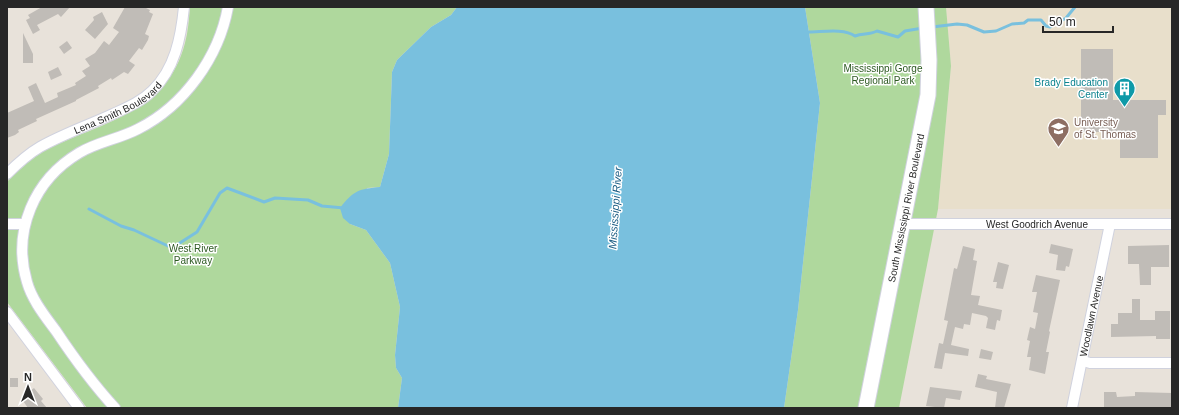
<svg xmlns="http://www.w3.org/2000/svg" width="1179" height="415" font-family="Helvetica,sans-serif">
<rect width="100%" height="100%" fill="#e8e2da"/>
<polygon fill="#e8dfcb" points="946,7 1172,7 1172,209 938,209 951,66"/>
<g fill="#afd89d">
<path d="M190,7H457L451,15L431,27L397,60L392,72L389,154L380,187L367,188L350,224L366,230L390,263L400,307L395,355L396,368L402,378L398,408H87L7,302V182C18,171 30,159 44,151C100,122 167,114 185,43C188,32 189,19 190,7Z"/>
<polygon points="805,7 946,7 951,66 938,209 899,408 784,408 798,310 820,103"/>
</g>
<path fill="#79c0de" d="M457,7H805L820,103L798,310L784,408H398L402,378L396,368L395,355L400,307L390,263L366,230L350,224L343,218L340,208C354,190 359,189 380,187L389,154L392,72L397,60L431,27L451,15Z"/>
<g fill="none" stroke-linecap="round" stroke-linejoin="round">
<g stroke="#79c0de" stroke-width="3">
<polyline points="932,27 957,24 967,25 984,32 996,31 1012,24 1024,23 1028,20 1041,20 1046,26 1050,27 1066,18 1075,7"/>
<path d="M809,32C822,32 844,28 855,36C863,33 869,35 877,31L898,37L905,31L923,28"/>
<polyline points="89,209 121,226 134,230 168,246 175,246 197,232 220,193 227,188 264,202 275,198 308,200 322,206 344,208"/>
</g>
</g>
<g fill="#c0bcb7">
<polygon points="42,7 70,7 61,17 58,14 37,25 40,30 33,34 26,20 30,18 28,15"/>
<polygon points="125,7 144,7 150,10 149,12 153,14 145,34 149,36 148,40 142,50 139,48 129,61 135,65 128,74 124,72 112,80 111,78 98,86 99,88 76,100 76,101 36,119 37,121 18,130 19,132 15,135 7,138 7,113 34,101 28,87 36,83 45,103 58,97 57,93 76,85 75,83 86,76 82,71 90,66 85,59 95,53 104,41 109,45 119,32 113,28"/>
<polygon points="102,12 108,24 95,39 85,30 94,20 93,17"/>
<polygon points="23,33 33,54 33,63 23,63"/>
<polygon points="67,41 72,48 64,54 59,47"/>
<polygon points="1081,49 1113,49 1113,100 1166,100 1166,115 1158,115 1158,158 1120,158 1120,132 1081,132"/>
<polygon points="58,67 62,75 51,80 48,72"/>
<polygon points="1051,244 1073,249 1069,267 1066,266 1065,271 1056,270 1058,255 1049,253"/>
<polygon points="1169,245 1169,267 1151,267 1151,285 1140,285 1139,264 1128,264 1128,246"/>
<polygon points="963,246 975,249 973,260 977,261 971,295 980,296 978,305 1002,310 1000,321 997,320 995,330 986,328 988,318 986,316 972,313 970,325 964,324 963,329 955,327 951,345 969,349 968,356 945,353 942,369 934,368 939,343 943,344 948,321 944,320 954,268 957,269"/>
<polygon points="998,262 1009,265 1003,289 996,288 997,282 993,282"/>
<polygon points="1036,275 1060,280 1049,331 1050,332 1046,352 1049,352 1045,374 1029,370 1031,357 1027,357 1030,341 1027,340 1030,327 1035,329 1038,313 1033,312 1037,292 1032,292"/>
<polygon points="1132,299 1140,299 1140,320 1155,320 1155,311 1170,311 1170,339 1156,339 1156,336 1111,337 1111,324 1118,324 1118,313 1132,313"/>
<polygon points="981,349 993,352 991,360 979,358"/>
<polygon points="978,374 987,376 986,379 1011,384 1004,408 995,408 997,392 975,387"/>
<rect x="10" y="378" width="8" height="9"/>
<polygon points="930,387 962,391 960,400 946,398 944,408 926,406"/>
<polygon points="34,388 43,399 41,401 47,408 28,408 21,398"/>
<polygon points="1104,392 1116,392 1117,397 1135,396 1135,392 1172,393 1172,407 1104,408"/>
</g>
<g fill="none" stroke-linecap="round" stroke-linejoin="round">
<defs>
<g id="street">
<path id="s1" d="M7,174C17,164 28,154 40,147C63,134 89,125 113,114C126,108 141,102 152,91C175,69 181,37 184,7"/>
<polyline points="7,224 24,224"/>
<path id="s2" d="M903,224H1172"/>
<polyline points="7,312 79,408"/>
<polyline points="1083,361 1090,363 1172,363"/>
<path d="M115,408C93,384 74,358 56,331C45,316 32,300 27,282C12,231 34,180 79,153C97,142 119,139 138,129C184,106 219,57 228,7"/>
<path id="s3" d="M1072,408L1110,224"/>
</g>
<g id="secondary">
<path id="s4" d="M866,408L928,95L929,60L926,7"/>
</g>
</defs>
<use href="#street" stroke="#d0d2de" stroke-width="12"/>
<use href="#secondary" stroke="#d0d2de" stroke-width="17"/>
<use href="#street" stroke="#fff" stroke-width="10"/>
<use href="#secondary" stroke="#fff" stroke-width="15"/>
</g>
<defs>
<symbol id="building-pin" viewBox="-11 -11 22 30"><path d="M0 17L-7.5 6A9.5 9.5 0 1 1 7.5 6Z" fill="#0f9aa8" stroke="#fff"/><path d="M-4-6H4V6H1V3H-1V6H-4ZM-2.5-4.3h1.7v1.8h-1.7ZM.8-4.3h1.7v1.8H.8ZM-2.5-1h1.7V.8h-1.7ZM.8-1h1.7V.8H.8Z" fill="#fff"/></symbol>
<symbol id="university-pin" viewBox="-11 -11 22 30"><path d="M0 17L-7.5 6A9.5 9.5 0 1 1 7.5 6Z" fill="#8d6e63" stroke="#fff"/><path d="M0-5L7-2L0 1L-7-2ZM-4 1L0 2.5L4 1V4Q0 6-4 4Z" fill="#fff"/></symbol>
</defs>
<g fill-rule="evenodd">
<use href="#building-pin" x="1112" y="76" width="25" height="34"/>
<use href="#university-pin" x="1046" y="116" width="25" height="34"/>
</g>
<g text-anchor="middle" stroke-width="3" stroke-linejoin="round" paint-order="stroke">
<g font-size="10" fill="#2c5921" stroke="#fff">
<text x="883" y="72">Mississippi Gorge<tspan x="883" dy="12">Regional Park</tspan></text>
<text x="193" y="252">West River<tspan x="193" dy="12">Parkway</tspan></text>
</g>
<g font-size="10" fill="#0d838f" stroke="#fff" text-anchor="end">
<text x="1108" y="86">Brady Education<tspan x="1108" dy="12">Center</tspan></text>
</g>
<g font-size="10" fill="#272727" stroke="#fff">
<text dy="4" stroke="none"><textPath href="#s1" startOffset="130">Lena Smith Boulevard</textPath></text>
<text dy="4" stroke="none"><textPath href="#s4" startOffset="204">South Mississippi River Boulevard</textPath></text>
<text dy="4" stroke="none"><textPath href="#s2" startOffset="134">West Goodrich Avenue</textPath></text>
<text dy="4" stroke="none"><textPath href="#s3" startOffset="94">Woodlawn Avenue</textPath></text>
</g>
<g font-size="10" fill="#785e54" stroke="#fff" text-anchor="start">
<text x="1074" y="126">University<tspan x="1074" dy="12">of St. Thomas</tspan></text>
</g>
<g font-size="11" font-style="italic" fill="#1d5e85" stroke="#fff">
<text transform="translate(615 208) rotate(-86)" y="4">Mississippi River</text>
</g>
</g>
<rect width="1179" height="415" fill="none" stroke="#272727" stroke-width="16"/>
<g transform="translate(28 387)" stroke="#ffffff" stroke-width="3" paint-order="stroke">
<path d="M0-3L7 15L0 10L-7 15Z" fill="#272727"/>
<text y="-6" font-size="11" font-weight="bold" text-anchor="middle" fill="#272727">N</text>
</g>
<path d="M1043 26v6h70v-6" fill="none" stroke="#272727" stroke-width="2"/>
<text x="1049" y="26" font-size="12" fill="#272727" stroke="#ffffff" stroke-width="3" paint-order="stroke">50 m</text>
</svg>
